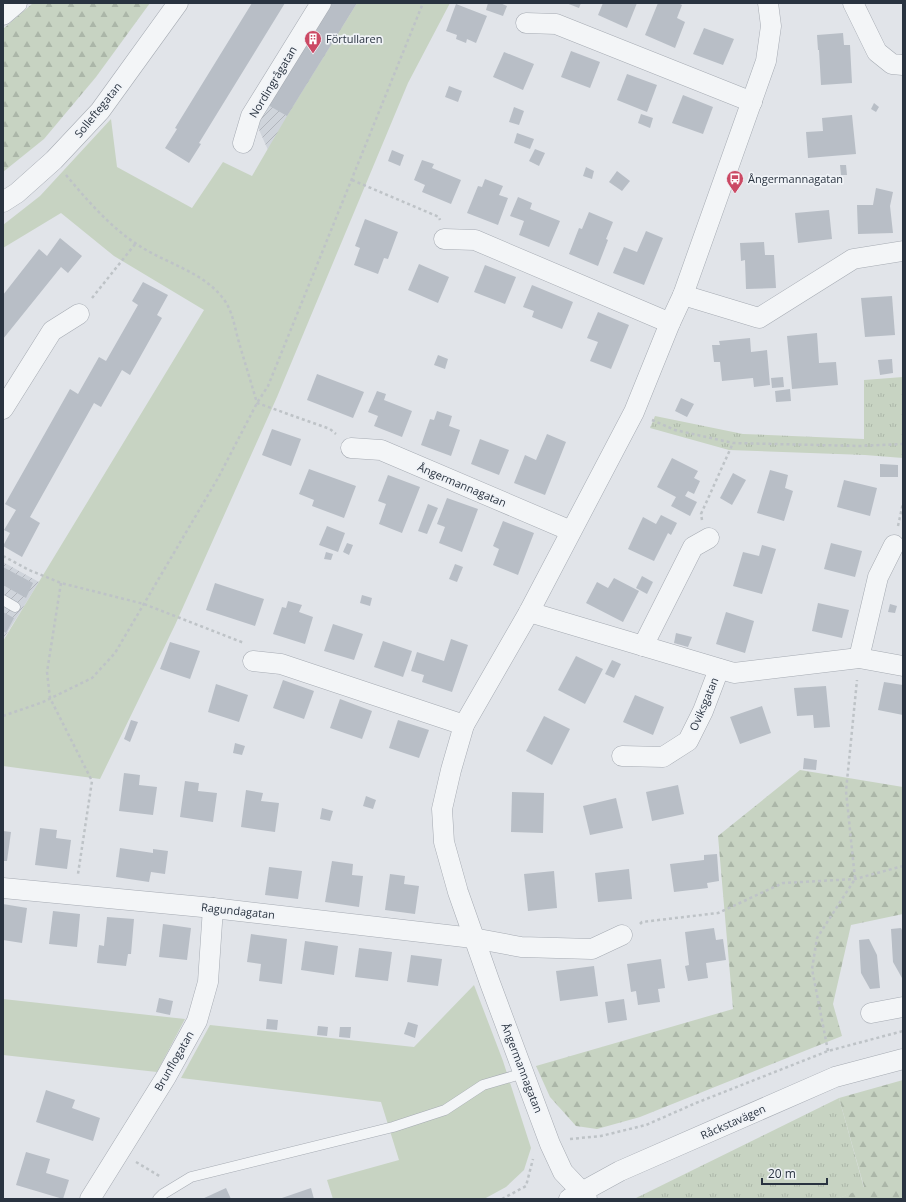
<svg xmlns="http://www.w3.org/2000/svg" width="906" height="1202" font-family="'Open Sans',sans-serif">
<defs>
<pattern id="industrial-furrows" width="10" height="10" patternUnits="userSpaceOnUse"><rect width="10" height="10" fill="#cfd4db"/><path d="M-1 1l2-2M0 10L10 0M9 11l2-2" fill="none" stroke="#b2b6bd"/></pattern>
<pattern id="forest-firs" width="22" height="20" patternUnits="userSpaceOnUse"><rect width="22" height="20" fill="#c7d3c2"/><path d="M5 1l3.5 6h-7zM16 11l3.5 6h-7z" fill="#abb6a8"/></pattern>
<pattern id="park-tufts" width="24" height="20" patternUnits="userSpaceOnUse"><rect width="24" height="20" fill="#c7d3c2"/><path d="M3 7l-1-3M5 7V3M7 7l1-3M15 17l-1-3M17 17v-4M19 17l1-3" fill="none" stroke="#abb6a8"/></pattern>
</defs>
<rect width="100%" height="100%" fill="#e1e4e9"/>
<g fill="url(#industrial-furrows)">
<polygon points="332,3 357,3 268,150 256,123"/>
<polygon points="3,562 39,582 4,638 3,638"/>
</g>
<g fill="#c7d3c2">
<polygon points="357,3 450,3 408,83 277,397 175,625 100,779 3,766 3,641 204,310 114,256 61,213 3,248 3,225 40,196 111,119 117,167 192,208 223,162 252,176 287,116"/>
<polygon points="474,985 503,1061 531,1148 524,1170 506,1187 484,1199 333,1199 327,1180 399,1160 381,1102 181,1078 210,1025 414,1047"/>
<polygon points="3,999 185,1019 157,1072 3,1055"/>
</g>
<g fill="url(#forest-firs)">
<polygon points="33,3 150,3 96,77 44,139 3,172 3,29"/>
<polygon points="800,770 903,787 903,914 851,925 833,1004 842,1036 640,1117 597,1129 576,1126 550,1097 536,1066 733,1009 718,836"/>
<polygon points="903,1080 903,1199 837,1199 864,1187 839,1098"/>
</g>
<g fill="url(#park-tufts)">
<polygon points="903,377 903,458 865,455 729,450 650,428 655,416 743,434 864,439 864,380"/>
<polygon points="839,1098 864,1188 837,1199 634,1199"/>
</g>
<g fill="#b8bec6">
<polygon points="252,3 285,3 199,143 201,144 189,163 165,148 177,129 175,128"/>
<polygon points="332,3 357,3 287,116 268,105"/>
<polygon points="488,3 500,3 507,6 503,16 486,10"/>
<polygon points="566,3 581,3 579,8"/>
<polygon points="603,3 637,3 627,28 598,15"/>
<polygon points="658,3 678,3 682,5 677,18 685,22 675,48 645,35"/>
<polygon points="456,4 487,16 476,43 467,39 466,43 456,39 457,35 446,31"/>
<polygon points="704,28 734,39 723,65 693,54"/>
<polygon points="843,33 844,45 850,45 852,83 821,85 819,50 818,50 817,35"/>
<polygon points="571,51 600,62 590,88 561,77"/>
<polygon points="504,52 534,64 523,90 493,77"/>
<polygon points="627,74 657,85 647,112 617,100"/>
<polygon points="449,86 462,91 458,102 445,97"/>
<polygon points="683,95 713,107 703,134 672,123"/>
<polygon points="874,103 879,107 876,112 871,109"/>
<polygon points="514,107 524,111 519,125 509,122"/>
<polygon points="641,114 653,118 650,128 638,123"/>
<polygon points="852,115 856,154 808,158 806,132 823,131 822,118"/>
<polygon points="517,133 534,139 530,149 514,143"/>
<polygon points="535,149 545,153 539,166 529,161"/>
<polygon points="392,150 404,155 400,166 388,161"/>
<polygon points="422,160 434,164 432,168 461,180 451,204 422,192 425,185 414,180"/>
<polygon points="840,165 846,165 847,175 841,175"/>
<polygon points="586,167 594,171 592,179 583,176"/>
<polygon points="617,171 630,181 622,191 609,182"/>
<polygon points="485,179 503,186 499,195 508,198 498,225 467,213 478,186 482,187"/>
<polygon points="876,188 893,192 890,206 893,233 858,234 857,205 873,205"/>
<polygon points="518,197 532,203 530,209 560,221 549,247 519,235 524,221 510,216"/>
<polygon points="829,210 832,239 798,243 795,213"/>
<polygon points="589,212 613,222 606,239 608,240 598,266 569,254 579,228 582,229"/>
<polygon points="365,219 398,232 388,259 384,258 378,274 354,265 360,248 355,246"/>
<polygon points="646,231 663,238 644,285 613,273 624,247 637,252"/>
<polygon points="60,238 82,256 68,273 61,267 3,339 3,295 39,249 47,256"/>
<polygon points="764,242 765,255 774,255 776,288 746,289 745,260 741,261 740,243"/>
<polygon points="419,264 449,277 438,303 408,290"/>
<polygon points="485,265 516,277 505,304 474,292"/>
<polygon points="143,282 168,295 157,315 162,318 130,375 122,370 101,407 94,403 30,517 40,523 22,557 3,546 10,533 4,530 16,510 5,504 70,389 78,394 99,357 106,361 138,305 132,301"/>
<polygon points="532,285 573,302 562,329 532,317 534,311 523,307"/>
<polygon points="892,296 895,335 865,337 861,298"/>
<polygon points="598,312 629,325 611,369 590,361 598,342 587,338"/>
<polygon points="817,333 819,363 836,362 838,385 792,389 787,336"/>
<polygon points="750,338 751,352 767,350 770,385 754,387 753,378 722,381 720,362 714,362 712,345 720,345 719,341"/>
<polygon points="438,355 448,359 445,369 434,365"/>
<polygon points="892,359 893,373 880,375 878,360"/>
<polygon points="317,374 364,392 353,418 307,400"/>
<polygon points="783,377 784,387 772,388 771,378"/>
<polygon points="790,389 791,401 776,402 775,391"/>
<polygon points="377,391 386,394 384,400 412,411 402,437 374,426 378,416 368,412"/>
<polygon points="681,398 694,404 687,417 675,411"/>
<polygon points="437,411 452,416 449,426 460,430 451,456 421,445 430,419 434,420"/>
<polygon points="272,429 301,439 291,466 262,455"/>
<polygon points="547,434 566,442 545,495 514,483 525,455 536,460"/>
<polygon points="480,439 509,450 499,475 471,464"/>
<polygon points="672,458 698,471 694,478 700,481 694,494 688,491 685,496 697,502 690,516 671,506 676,497 657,487"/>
<polygon points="880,464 898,465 898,477 880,477"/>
<polygon points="309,469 356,486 344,518 312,506 314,500 299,494"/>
<polygon points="770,470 788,475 785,488 793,491 784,521 757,513"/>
<polygon points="733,473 746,480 732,505 720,498"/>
<polygon points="388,475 420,487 402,533 379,524 386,504 378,501"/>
<polygon points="844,480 877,488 870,516 837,507"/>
<polygon points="447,498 478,509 462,552 439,543 445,527 437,524"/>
<polygon points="428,504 438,508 427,534 418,531"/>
<polygon points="661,515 677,523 671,535 668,533 654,561 628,549 643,517 656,524"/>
<polygon points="503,521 534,533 518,575 493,565 499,549 493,546"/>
<polygon points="327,526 345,533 338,552 319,545"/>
<polygon points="347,543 353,545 349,555 343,552"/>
<polygon points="831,543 862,551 855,577 824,569"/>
<polygon points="762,545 776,549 762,594 733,586 743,552 759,556"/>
<polygon points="326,552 333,554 331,560 324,559"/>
<polygon points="455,564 463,567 457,582 449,579"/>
<polygon points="3,567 33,583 26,598 3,585"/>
<polygon points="642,576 653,582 647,594 636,588"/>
<polygon points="614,578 639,591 623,622 586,603 597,582 608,588"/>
<polygon points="215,583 264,599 255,626 206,610"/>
<polygon points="362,595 372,598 370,606 360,603"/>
<polygon points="288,601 302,605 299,612 313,617 305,644 273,634 282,607 286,608"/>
<polygon points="818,603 849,610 842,638 812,631"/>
<polygon points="890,604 897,606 895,613 888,612"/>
<polygon points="3,612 14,618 6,633 3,631"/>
<polygon points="726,612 754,621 745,653 716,644"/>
<polygon points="333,624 363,634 354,660 324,651"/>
<polygon points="676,633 692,637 688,647 674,643"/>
<polygon points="451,639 468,645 452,692 422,682 424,675 411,671 417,652 444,661"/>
<polygon points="383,641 412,651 403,677 374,667"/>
<polygon points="170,642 200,651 190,679 160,669"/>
<polygon points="576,656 603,669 585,704 558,690"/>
<polygon points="612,660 621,664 614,678 605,674"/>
<polygon points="283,680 314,691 304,719 273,708"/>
<polygon points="884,682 903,685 903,715 878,710"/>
<polygon points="216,684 248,695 239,722 208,712"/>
<polygon points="826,686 830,727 814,728 813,715 797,716 794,688"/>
<polygon points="635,695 664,707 653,735 623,722"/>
<polygon points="340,699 372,711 362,739 330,728"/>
<polygon points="762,706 771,733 740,744 730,717"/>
<polygon points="544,716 570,729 552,765 526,751"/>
<polygon points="131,720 138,722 130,742 124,739"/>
<polygon points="398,720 429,730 419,758 389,748"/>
<polygon points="235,743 245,746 242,755 233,753"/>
<polygon points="804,758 817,760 816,770 803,769"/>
<polygon points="124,773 140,775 139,785 157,787 153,815 119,811"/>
<polygon points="185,781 199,783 198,791 217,793 213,822 180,817"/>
<polygon points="678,785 684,814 652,821 646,792"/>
<polygon points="246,790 263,793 261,801 279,803 275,832 241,827"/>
<polygon points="512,792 544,793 543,833 511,832"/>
<polygon points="366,796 376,800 373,809 363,806"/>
<polygon points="616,798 623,828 590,835 583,806"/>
<polygon points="322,808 333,811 330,821 320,819"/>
<polygon points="40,828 57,830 56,838 71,840 67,869 35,865"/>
<polygon points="3,831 11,832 7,861 3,861"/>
<polygon points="120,848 153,853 153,849 168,851 165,874 151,872 149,882 116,877"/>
<polygon points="717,854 719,881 707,883 708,888 674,892 670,864 704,860 704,855"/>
<polygon points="332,861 353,864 352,875 363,876 359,907 325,902"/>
<polygon points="269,867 302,871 298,899 265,895"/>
<polygon points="629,869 632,899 598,902 595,873"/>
<polygon points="554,871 557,908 528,911 524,874"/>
<polygon points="390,874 405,876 404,884 419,886 415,914 385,910"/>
<polygon points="3,904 27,908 22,943 3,940"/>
<polygon points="53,911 80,914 77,947 49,944"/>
<polygon points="107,917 134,919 131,954 128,954 126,966 97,963 99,945 104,946"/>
<polygon points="163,924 191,928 187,960 159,957"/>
<polygon points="714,928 716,940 723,939 726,960 706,963 708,978 688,981 685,966 689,965 685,932"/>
<polygon points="901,928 903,932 903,978 902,978 893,962 891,929"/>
<polygon points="251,934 287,939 282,984 259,981 261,964 247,962"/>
<polygon points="869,939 877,955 880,988 870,989 861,973 859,940"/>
<polygon points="305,941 338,946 334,975 301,970"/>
<polygon points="359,948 392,952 388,981 355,977"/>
<polygon points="411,955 442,959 438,986 407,982"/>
<polygon points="661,959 665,988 658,989 660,1002 638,1005 636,991 631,992 627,964"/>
<polygon points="594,966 598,996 560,1001 556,971"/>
<polygon points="159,998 173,1001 170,1015 156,1012"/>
<polygon points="624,999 627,1020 608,1023 605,1002"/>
<polygon points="267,1019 278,1020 277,1030 266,1029"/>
<polygon points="408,1022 418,1025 415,1038 404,1034"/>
<polygon points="318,1026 328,1027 327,1036 317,1035"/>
<polygon points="340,1027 351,1027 350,1038 339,1037"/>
<polygon points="46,1090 75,1100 72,1108 100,1118 93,1141 36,1122"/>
<polygon points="26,1152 50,1159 46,1173 69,1180 63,1199 16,1185"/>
<polygon points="226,1188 231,1199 202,1199"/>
<polygon points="311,1188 314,1199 279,1199"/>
</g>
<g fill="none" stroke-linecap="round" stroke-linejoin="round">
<defs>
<g id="service">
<polyline points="3,600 15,607"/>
<polyline points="158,1199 163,1194 191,1177 393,1127 445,1110 483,1085 524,1073"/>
</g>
<g id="minor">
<polyline points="853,3 877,52 892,64 903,65"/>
<polyline points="3,15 17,3"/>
<polyline points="526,23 556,24 752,102"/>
<polyline points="243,143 251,116 321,3"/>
<polyline points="3,202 17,193 54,160 100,111 178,3"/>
<polyline points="444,239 475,240 670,323"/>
<polyline points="683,295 759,318 853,259 903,251"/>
<polyline points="3,409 52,331 79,314"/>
<polyline points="351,448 381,450 571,531"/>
<polyline points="529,612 734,673 859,658 903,666"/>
<polyline points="643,646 693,547 709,538"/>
<polyline points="859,658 878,577 894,545"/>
<polyline points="253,661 281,664 464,725"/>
<polyline points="622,756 663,757 688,741 703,711 719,669"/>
<polyline points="3,888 213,908 473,938 521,947 592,949 622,935"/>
<polyline points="871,1013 903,1007"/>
<polyline points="90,1199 166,1077 197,1021 208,982 213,908"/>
<polyline points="569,1199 620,1171 835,1077 903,1059"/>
<polyline points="587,1199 582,1192 563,1172 550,1144 490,983 458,892 444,842 442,809 451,770 464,725 529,612 634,412 670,323 683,295 766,61 771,26 768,3"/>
</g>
</defs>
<use href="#service" stroke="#a6abb3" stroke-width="11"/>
<use href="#minor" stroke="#a6abb3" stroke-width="21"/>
<g stroke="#bec3c7" stroke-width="2.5" stroke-dasharray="3 3" stroke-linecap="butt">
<path d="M66,175C87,200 110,227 138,245C165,263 201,271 222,297C232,309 234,324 238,339C244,360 251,382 257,403L330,429L336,434"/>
<polyline points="352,180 439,217 440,220"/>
<polyline points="92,298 136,243"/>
<polyline points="652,420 675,430 733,443 859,446 903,444"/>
<polyline points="702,520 701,514 733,443"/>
<polyline points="898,526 903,503"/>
<polyline points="3,556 29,570 61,583 144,604 244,643"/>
<polyline points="61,583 47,672 50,698 92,781 78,874"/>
<polyline points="3,716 43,702 92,678 115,653 218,478 257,403 268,386 423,3"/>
<polyline points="640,924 642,922 718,913 783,883 855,879 903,866"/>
<polyline points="828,1051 812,969 817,938 855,879 846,791 857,680"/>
<polyline points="570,1139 601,1136 646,1125 696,1103 828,1051 903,1031"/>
<polyline points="136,1162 161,1177"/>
<polyline points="502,1199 526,1186 533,1159"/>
</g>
<use href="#service" stroke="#f3f5f7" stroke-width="10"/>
<use href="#minor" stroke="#f3f5f7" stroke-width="20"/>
</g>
<defs>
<symbol id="building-pin" viewBox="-11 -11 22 30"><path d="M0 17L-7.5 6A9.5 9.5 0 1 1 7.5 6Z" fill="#cb4964" stroke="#f0f3f7"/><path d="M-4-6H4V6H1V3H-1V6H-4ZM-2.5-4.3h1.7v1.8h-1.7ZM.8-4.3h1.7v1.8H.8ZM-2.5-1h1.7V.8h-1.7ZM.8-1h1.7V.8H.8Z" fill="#fff"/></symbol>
<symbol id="bus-pin" viewBox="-11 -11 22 30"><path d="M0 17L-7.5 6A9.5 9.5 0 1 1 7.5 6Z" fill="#cb4964" stroke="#f0f3f7"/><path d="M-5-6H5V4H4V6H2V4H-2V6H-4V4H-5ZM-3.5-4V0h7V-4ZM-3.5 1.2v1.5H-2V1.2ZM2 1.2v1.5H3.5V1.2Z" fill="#fff"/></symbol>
</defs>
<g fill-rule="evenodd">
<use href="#building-pin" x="303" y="29" width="20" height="27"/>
<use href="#bus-pin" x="725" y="169" width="20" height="27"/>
</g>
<g text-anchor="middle" stroke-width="3.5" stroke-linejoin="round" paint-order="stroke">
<g font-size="11" fill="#293340" stroke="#f0f3f7" text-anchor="start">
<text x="326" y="43">Förtullaren</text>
<text x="748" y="183">Ångermannagatan</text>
</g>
<g font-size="11" fill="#293340" stroke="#f0f3f7">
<text transform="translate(273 82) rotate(-59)" y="4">Nordingrågatan</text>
<text transform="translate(98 110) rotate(-51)" y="4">Solleftegatan</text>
<text transform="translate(462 485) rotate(23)" y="4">Ångermannagatan</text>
<text transform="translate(704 704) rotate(-67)" y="4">Oviksgatan</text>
<text transform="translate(238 911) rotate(6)" y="4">Ragundagatan</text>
<text transform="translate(174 1061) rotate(-60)" y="4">Brunflogatan</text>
<text transform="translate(522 1068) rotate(69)" y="4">Ångermannagatan</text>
<text transform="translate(733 1122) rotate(-24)" y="4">Råckstavägen</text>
</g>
</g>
<rect width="906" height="1202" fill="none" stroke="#293340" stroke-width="8"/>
<path d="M762 1178v6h65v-6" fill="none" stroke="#293340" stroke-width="2"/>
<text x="768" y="1178" font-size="12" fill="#293340" stroke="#f0f3f7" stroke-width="3" paint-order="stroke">20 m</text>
</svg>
